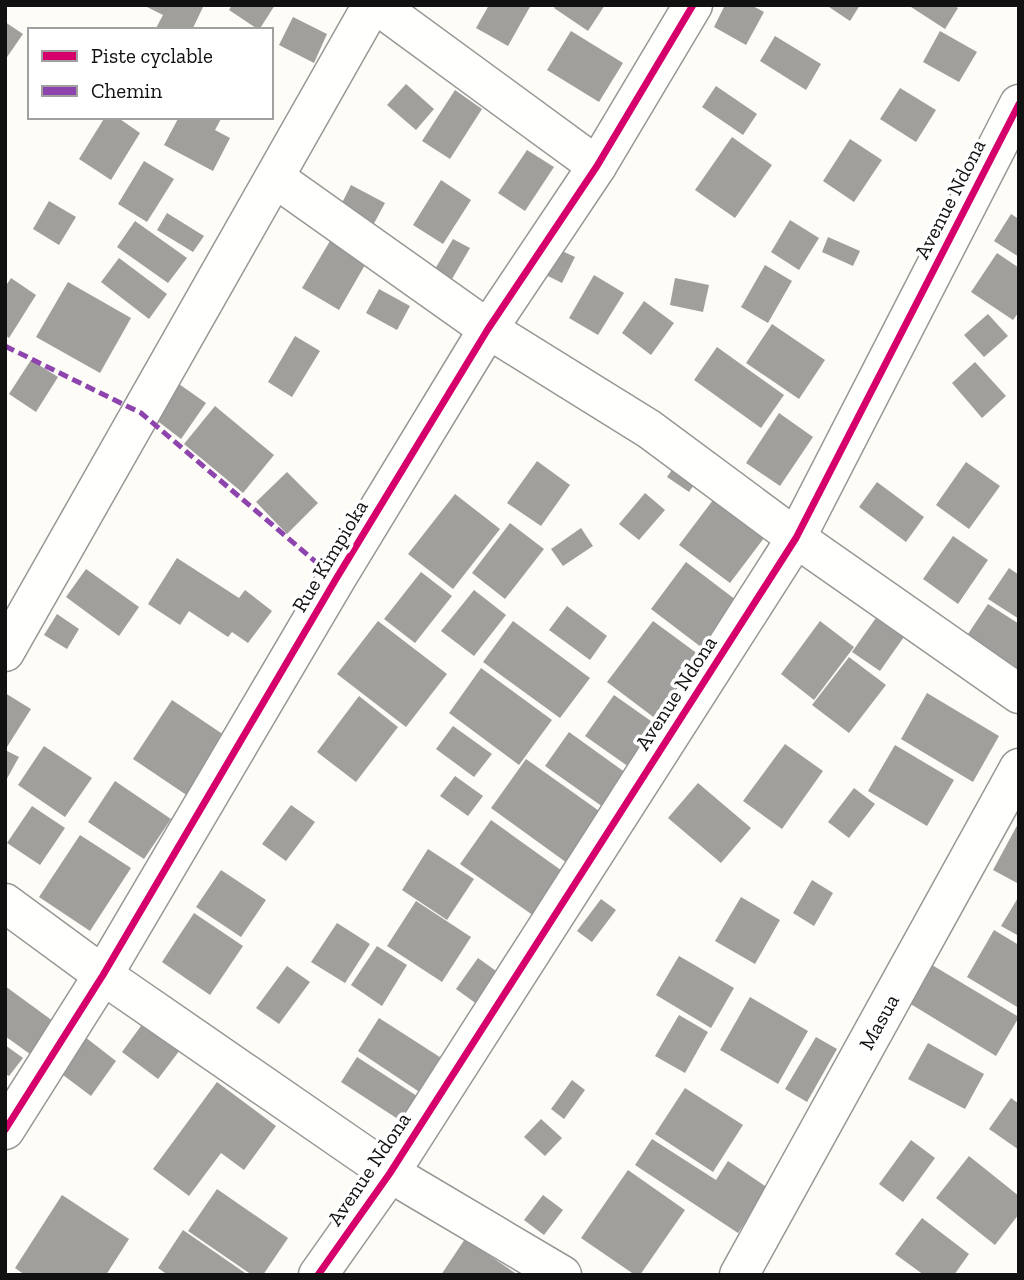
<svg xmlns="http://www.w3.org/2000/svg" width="1024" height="1280" font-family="'Zilla Slab',serif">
<rect width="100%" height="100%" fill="#fdfcf7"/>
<g fill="#a19f9c">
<polygon points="143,5 204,5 192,30 155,30 163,15"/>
<polygon points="232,5 275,5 259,30 229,10"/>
<polygon points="489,5 531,5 508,46 476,28"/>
<polygon points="556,5 605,5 588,31 554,8"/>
<polygon points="725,5 751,5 764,12 746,45 714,27"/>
<polygon points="826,5 860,5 850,21"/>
<polygon points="908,5 953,5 958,8 945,29"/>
<polygon points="293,17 327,34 314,63 279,45"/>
<polygon points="5,22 23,34 5,60"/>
<polygon points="571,31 623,63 599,102 547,70"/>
<polygon points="940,31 977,52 959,82 923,62"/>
<polygon points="775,36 821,64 806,90 760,61"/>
<polygon points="406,84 434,109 416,130 387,105"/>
<polygon points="716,86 757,114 743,135 702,107"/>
<polygon points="900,88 936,110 916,142 880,119"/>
<polygon points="455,90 482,109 450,159 422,141"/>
<polygon points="105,117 117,117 140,133 111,180 79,159"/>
<polygon points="179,117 222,117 215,130 230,138 213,171 164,145"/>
<polygon points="732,137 772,165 735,218 695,190"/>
<polygon points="850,139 882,160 854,202 823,181"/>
<polygon points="527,150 554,167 525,211 498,193"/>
<polygon points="144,161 174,179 147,222 118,204"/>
<polygon points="441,180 471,200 443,244 413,225"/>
<polygon points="351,185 385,203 371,229 338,211"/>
<polygon points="49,201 76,217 59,245 33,229"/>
<polygon points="167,213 204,236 193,252 157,230"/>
<polygon points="1011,214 1019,219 1019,257 994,241"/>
<polygon points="790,220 819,238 799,270 771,252"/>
<polygon points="135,221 187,258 168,283 117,247"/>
<polygon points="333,236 369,258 339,310 302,288"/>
<polygon points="828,237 860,251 853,266 822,252"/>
<polygon points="453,239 470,248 452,279 435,269"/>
<polygon points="560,250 575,257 562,283 546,275"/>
<polygon points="997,253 1019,268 1019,312 1013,320 971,292"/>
<polygon points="119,258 167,294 149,319 101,282"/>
<polygon points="765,265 792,281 768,323 741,307"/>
<polygon points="594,275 624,293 598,335 569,318"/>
<polygon points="11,278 36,295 9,338 5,335 5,287"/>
<polygon points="675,278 709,285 703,312 670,305"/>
<polygon points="68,282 131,318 100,373 36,337"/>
<polygon points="379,289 410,306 397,330 366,313"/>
<polygon points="644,301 674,323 651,355 622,333"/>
<polygon points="988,314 1008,336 984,357 964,335"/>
<polygon points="772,324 825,360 799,399 746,363"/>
<polygon points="295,336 320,351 292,397 268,382"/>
<polygon points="717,347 784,395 761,428 694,380"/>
<polygon points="31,360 58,377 36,412 9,394"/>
<polygon points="975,362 1006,396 982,418 952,383"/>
<polygon points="179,384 206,403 181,439 155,419"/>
<polygon points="215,406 274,455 243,493 184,444"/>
<polygon points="779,413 813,437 780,486 746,463"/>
<polygon points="679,460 700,476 689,492 667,477"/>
<polygon points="537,461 570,485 541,526 507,503"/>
<polygon points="966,462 1000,486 969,529 936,505"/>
<polygon points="287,472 318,503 287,534 256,502"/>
<polygon points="877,482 924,517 906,542 859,507"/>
<polygon points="645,493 665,510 639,540 619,524"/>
<polygon points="455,494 500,529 453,589 408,554"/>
<polygon points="716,496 767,534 730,583 679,545"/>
<polygon points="510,523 544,549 505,599 472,573"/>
<polygon points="581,528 593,546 563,566 551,549"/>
<polygon points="953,536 988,560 958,604 923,579"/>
<polygon points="177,558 239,598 245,590 272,611 248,643 232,632 228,637 189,611 180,625 148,604"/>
<polygon points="686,562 736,600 701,647 651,609"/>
<polygon points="1009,568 1019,575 1019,619 988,599"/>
<polygon points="86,569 139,607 119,636 66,597"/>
<polygon points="421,572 452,596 415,643 384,619"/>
<polygon points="474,590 506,615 474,656 441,631"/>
<polygon points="988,604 1019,624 1019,672 964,640"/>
<polygon points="567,606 607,636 590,660 549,630"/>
<polygon points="57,614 79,629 67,649 44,635"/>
<polygon points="878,615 906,634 880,671 852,652"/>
<polygon points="378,621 447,674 406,727 337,674"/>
<polygon points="513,621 590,678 560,718 483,662"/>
<polygon points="653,621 702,657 656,719 607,682"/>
<polygon points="820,621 854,647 814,700 781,674"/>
<polygon points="849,657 886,685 849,733 812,705"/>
<polygon points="481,668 552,720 519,765 449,713"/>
<polygon points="5,693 31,709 7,747 5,746"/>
<polygon points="927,693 999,736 973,782 901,739"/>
<polygon points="614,695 658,726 629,767 585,736"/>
<polygon points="359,696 398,727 356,782 317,752"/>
<polygon points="172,700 227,737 188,796 133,759"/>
<polygon points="453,726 492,754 474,777 436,749"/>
<polygon points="569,732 626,773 603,807 545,766"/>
<polygon points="785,744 823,771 782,829 743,801"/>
<polygon points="895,745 954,780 927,826 868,791"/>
<polygon points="44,746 92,778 65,817 18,785"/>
<polygon points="5,750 19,757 5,782"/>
<polygon points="526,759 602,813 567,863 491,808"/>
<polygon points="455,776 483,796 468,816 440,796"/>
<polygon points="115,781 171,819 144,859 88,822"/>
<polygon points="698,783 751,828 721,863 668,818"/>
<polygon points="854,788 875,804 849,838 828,822"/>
<polygon points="291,805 315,822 286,861 262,844"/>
<polygon points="32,806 65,828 40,865 7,843"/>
<polygon points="491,820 565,873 534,916 460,864"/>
<polygon points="1019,822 1019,884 993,870"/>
<polygon points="80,835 131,868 90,931 39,897"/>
<polygon points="428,849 474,879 447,920 402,890"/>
<polygon points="221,870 266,900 241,937 196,907"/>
<polygon points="812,880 833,893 814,926 793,913"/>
<polygon points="1019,896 1019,936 1001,926"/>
<polygon points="741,897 780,920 755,964 715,941"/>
<polygon points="601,899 616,910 592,942 577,931"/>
<polygon points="416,901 471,937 442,982 387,946"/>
<polygon points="194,913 243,946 210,995 162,962"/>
<polygon points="337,923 370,944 345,983 311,962"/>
<polygon points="994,930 1019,945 1019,1008 967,977"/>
<polygon points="377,946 407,965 382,1006 351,985"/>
<polygon points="679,956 734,988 711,1028 656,995"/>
<polygon points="478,958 503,976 481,1007 456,989"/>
<polygon points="932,965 1019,1017 996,1056 909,1003"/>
<polygon points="287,966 310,982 279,1024 256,1008"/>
<polygon points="5,986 57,1024 34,1057 5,1036"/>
<polygon points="750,997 808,1031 778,1084 720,1050"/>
<polygon points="679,1015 708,1032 685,1073 655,1056"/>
<polygon points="379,1018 446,1061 424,1095 358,1051"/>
<polygon points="146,1019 183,1046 158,1079 122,1052"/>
<polygon points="85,1037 116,1061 91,1096 59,1072"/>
<polygon points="816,1037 837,1049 807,1102 785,1089"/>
<polygon points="928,1043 984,1074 965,1109 908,1079"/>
<polygon points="5,1045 23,1058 9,1076 5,1074"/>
<polygon points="357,1057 420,1098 404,1123 341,1082"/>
<polygon points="572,1080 585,1090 564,1119 551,1109"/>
<polygon points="217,1082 276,1126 244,1170 221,1153 189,1196 153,1169"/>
<polygon points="685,1088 743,1125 713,1172 655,1134"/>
<polygon points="1011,1098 1019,1104 1019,1150 989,1129"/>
<polygon points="541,1119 562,1138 545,1156 524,1137"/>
<polygon points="652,1139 716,1180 728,1161 768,1188 738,1233 635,1165"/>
<polygon points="911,1140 935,1158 903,1202 879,1184"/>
<polygon points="969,1156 1019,1196 1019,1214 995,1245 936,1198"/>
<polygon points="628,1170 685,1210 640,1275 635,1275 581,1238"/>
<polygon points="217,1189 288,1238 263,1275 252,1275 188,1231"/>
<polygon points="62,1195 129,1239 106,1275 25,1275 15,1268"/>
<polygon points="543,1195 563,1210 544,1235 524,1220"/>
<polygon points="922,1218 969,1254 954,1275 924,1275 895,1254"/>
<polygon points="183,1230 248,1275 168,1275 158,1268"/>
<polygon points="465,1239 515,1273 513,1275 441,1275"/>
</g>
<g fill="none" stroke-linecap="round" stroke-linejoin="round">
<defs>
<g id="minor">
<polyline points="377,5 597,166"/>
<polyline points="275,178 488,329 649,429 796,538 1019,694"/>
<polyline points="5,652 372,5"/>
<polyline points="5,903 103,975 390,1173 562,1275"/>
<polyline points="5,1130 103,975 336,579 488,329 597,166 693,5"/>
<polyline points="318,1275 390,1173 796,538 1019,104"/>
<polyline points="739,1275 1019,768"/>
</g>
</defs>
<use href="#minor" stroke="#979795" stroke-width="41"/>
<use href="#minor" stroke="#fffffe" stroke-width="38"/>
<polyline stroke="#8e44ad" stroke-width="5" stroke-dasharray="10 5" stroke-linecap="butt" points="5,346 141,413 336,579"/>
<defs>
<g id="cycleway">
<polyline points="5,1130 103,975 336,579 488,329 597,166 693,5"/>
<polyline points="318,1275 390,1173 796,538 1019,104"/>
</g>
</defs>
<use href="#cycleway" stroke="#fff" stroke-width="11"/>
<use href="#cycleway" stroke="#d6006c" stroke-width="7"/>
</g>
<g text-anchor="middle" stroke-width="7" stroke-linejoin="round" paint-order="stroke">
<g font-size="21" fill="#111" stroke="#fff">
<text transform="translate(950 199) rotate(-63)" y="7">Avenue Ndona</text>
<text transform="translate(330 556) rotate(-59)" y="7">Rue Kimpioka</text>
<text transform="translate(676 693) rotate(-57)" y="7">Avenue Ndona</text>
<text transform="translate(879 1022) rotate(-61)" y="7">Masua</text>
<text transform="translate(369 1169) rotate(-56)" y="7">Avenue Ndona</text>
</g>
</g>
<rect width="1024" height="1280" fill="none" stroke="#111111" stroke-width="14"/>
<rect x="28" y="28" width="245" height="91" fill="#ffffff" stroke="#a0a0a0" stroke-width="2"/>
<rect x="42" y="51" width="35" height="10" fill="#d6006c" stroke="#a0a0a0" stroke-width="2"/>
<text x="91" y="63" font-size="21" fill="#111111">Piste cyclable</text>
<rect x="42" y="86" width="35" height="10" fill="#8e44ad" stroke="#a0a0a0" stroke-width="2"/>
<text x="91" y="98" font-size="21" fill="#111111">Chemin</text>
</svg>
